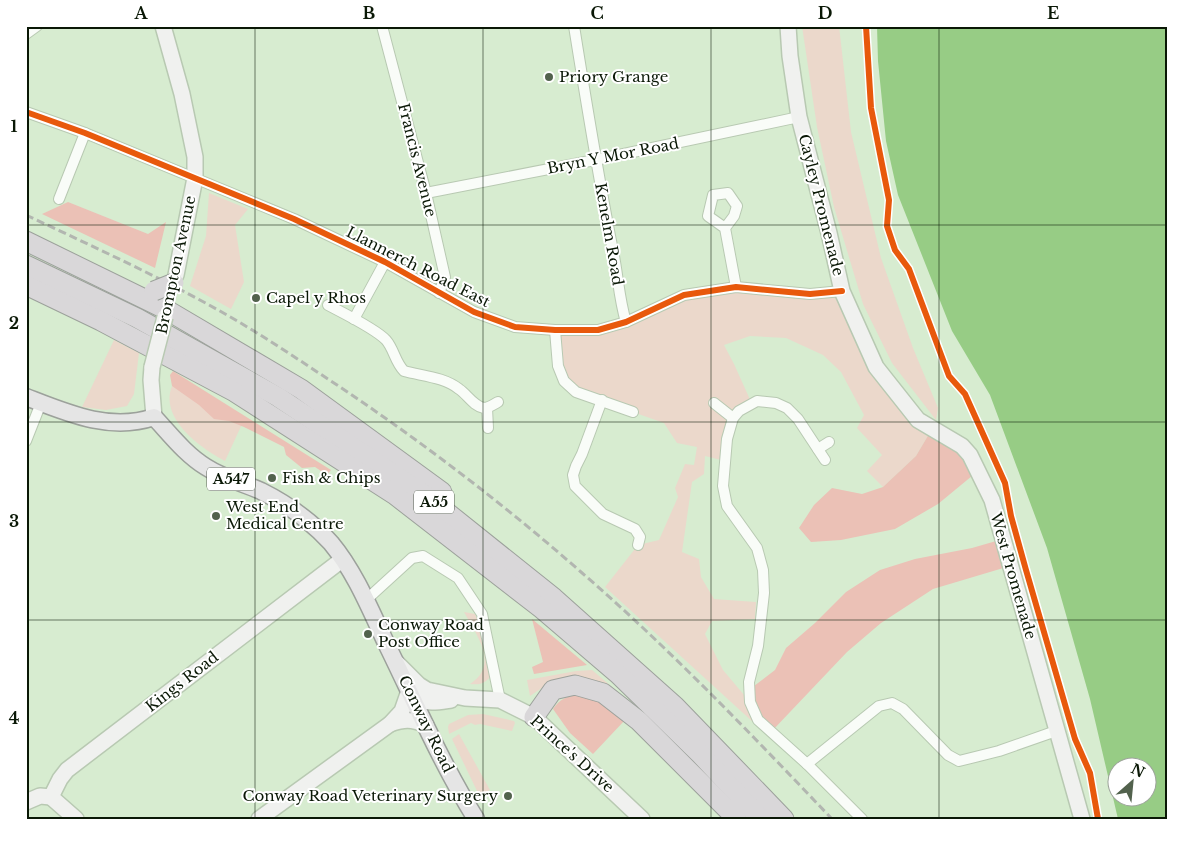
<svg xmlns="http://www.w3.org/2000/svg" width="1194" height="845" font-family="'Libre Baskerville',serif">
<rect width="100%" height="100%" fill="#d7ecd0"/>
<g fill="#ebd8cb">
<polygon points="802,26 839,26 851,132 881,258 913,348 938,408 936,420 892,363 863,304 834,207 817,127"/>
<polygon points="209,193 248,209 235,225 244,282 231,309 190,286 206,236"/>
<polygon points="736,287 842,291 876,367 932,429 916,456 883,487 867,471 882,455 857,428 864,415 841,372 823,355 786,338 750,336 724,345 734,364 752,404 733,418 725,461 705,456 704,474 692,482 682,552 699,559 701,577 714,599 756,602 755,619 712,621 705,634 723,670 750,702 754,723 605,587 638,545 659,540 678,497 675,488 685,464 694,465 697,447 677,443 664,423 576,392 564,381 555,330 598,330 684,295"/>
<polygon points="114,340 139,353 134,394 127,406 106,410 82,407"/>
<path d="M172,386L243,422L225,461C200,448 159,418 172,386Z"/>
<path d="M464,612L475,614L478,621L491,671L490,677C484,684 479,685 470,684C500,665 477,636 464,612Z"/>
<path d="M592,670L618,692C604,685 567,673 553,681C545,685 538,691 530,696L527,680L576,671Z"/>
<polygon points="483,714 514,721 515,723 512,731 480,724 475,725 471,723 449,734 448,727 449,724 468,715"/>
<polygon points="459,734 490,790 479,795 452,739"/>
</g>
<g fill="#ebc1b6">
<polygon points="68,202 148,234 166,222 155,268 42,214"/>
<polygon points="173,371 331,470 327,475 315,467 302,468 286,455 284,447 244,427 229,421 214,419 199,405 172,386 170,375"/>
<polygon points="932,429 946,436 978,471 938,504 895,529 841,540 811,542 799,528 814,505 832,488 862,494 883,487 916,456"/>
<polygon points="1003,539 1010,566 933,589 881,623 847,652 771,732 750,702 754,686 775,670 786,648 815,623 846,592 880,570 915,559 972,548"/>
<polygon points="532,619 587,665 534,674 532,667 543,662"/>
<path d="M579,695L593,698L625,720L593,754L570,733L553,709C560,699 566,696 579,695Z"/>
</g>
<path fill="#97cc85" fill-rule="evenodd" d="M877,26H1168V819H1118L1090,699L1047,548L990,395L952,331L898,195L886,141L878,61ZM1116,768H1146V798H1116Z"/>
<g fill="none" stroke-linecap="round" stroke-linejoin="round">
<defs>
<g id="street">
<polyline points="382,26 426,193 445,277 439,293"/>
<path d="M574,26C586,101 598,176 613,251C618,275 619,299 626,322"/>
<polyline points="26,34 37,26"/>
<polyline points="26,112 85,133 294,219 385,262 474,312 515,327 555,330 598,330 626,322 684,295 736,287 810,294 842,291"/>
<polyline points="426,193 595,160 799,117"/>
<polyline points="59,199 85,133"/>
<polyline points="725,228 734,216 737,206 728,193 713,195 708,216 725,228 736,287"/>
<path d="M328,305C343,313 376,329 386,340C394,349 395,362 404,371C422,376 444,377 459,389C467,394 473,406 484,408C489,408 494,404 498,402"/>
<polyline points="354,319 385,262"/>
<polyline points="555,330 558,366 564,381 576,392 633,412"/>
<polyline points="602,400 582,454 576,466 573,475 575,486 603,514 635,529 640,537 638,545"/>
<polyline points="714,403 733,418"/>
<polyline points="487,408 488,428"/>
<polyline points="26,441 41,403"/>
<polyline points="818,449 829,442"/>
<polyline points="825,460 798,419 787,408 776,403 757,401 739,411 733,418 727,439 723,486 727,506 757,548 763,570 764,593 758,646 749,682 750,702 758,720 807,764 862,819"/>
<polyline points="366,600 412,558 423,556 458,578 482,614 500,700"/>
<polyline points="807,764 879,706 892,703 903,709 948,755 959,761 999,751 1056,731"/>
</g>
<g id="secondary">
<polyline points="163,26 182,94 195,157 195,178 176,275"/>
<polyline points="788,26 790,56 799,117 829,233 842,291 876,367 918,420 962,446 970,455 992,500 1082,819"/>
<polyline points="152,367 151,380 154,417"/>
<polyline points="397,663 419,685 427,690 465,698 500,700 534,717 642,819"/>
<path d="M390,724C405,719 411,719 426,725"/>
<polyline points="51,797 60,779 67,770 343,559"/>
<polyline points="51,797 76,819"/>
<polyline points="26,802 40,796 51,797"/>
<path d="M259,819L390,724L402,711L409,691C425,705 431,703 451,700"/>
</g>
<path id="primary" d="M26,397C67,413 110,432 154,417C170,434 185,454 206,467C223,478 243,483 261,491C287,504 312,522 331,543C355,572 370,609 386,643C415,702 441,763 476,819"/>
<g id="highway">
<polyline points="26,241 167,310 301,389 442,492"/>
<polyline points="26,265 137,318 278,397 429,498 554,598 675,706 784,819"/>
<polyline points="26,285 101,321 233,391 395,495 542,609 618,674 701,755 761,819"/>
<polyline points="534,717 553,690 575,685 603,693 639,721 737,819"/>
</g>
</defs>
<use href="#street" stroke="#b8c9b2" stroke-width="12"/>
<use href="#secondary" stroke="#b8c9b2" stroke-width="18"/>
<use href="#primary" stroke="#9ca19b" stroke-width="19"/>
<use href="#highway" stroke="#9ca19b" stroke-width="21"/>
<use href="#street" stroke="#f9fcf8" stroke-width="10"/>
<use href="#secondary" stroke="#f0f1ef" stroke-width="15"/>
<use href="#primary" stroke="#e5e5e5" stroke-width="16"/>
<use href="#highway" stroke="#d9d7d9" stroke-width="19"/>
<path stroke="#b2b6b0" stroke-width="3" stroke-dasharray="8 4" stroke-linecap="butt" d="M26,215C94,247 162,278 227,315C267,338 305,364 343,389C426,445 506,506 581,572C670,649 751,734 832,819"/>
<defs>
<polyline id="secondary-bridge" points="152,367 165,317"/>
<polyline id="highway-bridge" points="154,291 174,283"/>
</defs>
<use href="#secondary-bridge" stroke="#b8c9b2" stroke-width="18" stroke-linecap="butt"/>
<use href="#highway-bridge" stroke="#9ca19b" stroke-width="21" stroke-linecap="butt"/>
<use href="#secondary-bridge" stroke="#f0f1ef" stroke-width="15"/>
<use href="#highway-bridge" stroke="#d9d7d9" stroke-width="19"/>
<defs>
<g id="cycleway">
<polyline points="866,26 871,108 889,200 887,226 895,250 909,269 949,376 965,394 1005,483 1011,516 1026,570 1075,739 1090,773 1098,819"/>
<polyline points="26,112 85,133 294,219 385,262 474,312 515,327 555,330 598,330 626,322 684,295 736,287 810,294 842,291"/>
</g>
</defs>
<use href="#cycleway" stroke="#fff" stroke-width="9"/>
<use href="#cycleway" stroke="#e8590c" stroke-width="6"/>
</g>
<path fill="none" stroke="#0a1806" stroke-width="1" stroke-opacity="0.55" d="M255,26V819M483,26V819M711,26V819M939,26V819M26,225H1168M26,422H1168M26,620H1168"/>
<g fill="#52624d" stroke="#fff" stroke-width="2">
<circle cx="549" cy="77" r="5"/>
<circle cx="256" cy="298" r="5"/>
<circle cx="272" cy="478" r="5"/>
<circle cx="216" cy="516" r="5"/>
<circle cx="368" cy="634" r="5"/>
<circle cx="508" cy="796" r="5"/>
</g>
<g text-anchor="middle" stroke-width="4" stroke-linejoin="round" paint-order="stroke">
<g fill="#fff" stroke="#545d51" stroke-width="1">
<rect x="207" y="467.5" width="48" height="23" rx="4"/>
<rect x="414" y="490.5" width="40" height="23" rx="4"/>
</g>
<g font-size="14" font-weight="bold" fill="#0a1806">
<text x="231" y="484">A547</text>
<text x="434" y="507">A55</text>
</g>
<g font-size="15" fill="#0a1806" stroke="#fff" text-anchor="start">
<text x="559" y="82">Priory Grange</text>
<text x="266" y="303">Capel y Rhos</text>
<text x="282" y="483">Fish &amp; Chips</text>
<text x="226" y="512">West End<tspan x="226" dy="17">Medical Centre</tspan></text>
<text x="378" y="630">Conway Road<tspan x="378" dy="17">Post Office</tspan></text>
<text x="498" y="801" text-anchor="end">Conway Road Veterinary Surgery</text>
</g>
<g font-size="15" fill="#0a1806" stroke="#fff">
<text transform="translate(613 156) rotate(-11)" y="5">Bryn Y Mor Road</text>
<text transform="translate(417 160) rotate(76)" y="5">Francis Avenue</text>
<text transform="translate(821 205) rotate(76)" y="5">Cayley Promenade</text>
<text transform="translate(609 234) rotate(80)" y="5">Kenelm Road</text>
<text transform="translate(176 265) rotate(-78)" y="5">Brompton Avenue</text>
<text transform="translate(418 267) rotate(27)" y="5">Llannerch Road East</text>
<text transform="translate(1013 576) rotate(74)" y="5">West Promenade</text>
<text transform="translate(182 682) rotate(-38)" y="5">Kings Road</text>
<text transform="translate(426 724) rotate(64)" y="5">Conway Road</text>
<text transform="translate(572 754) rotate(42)" y="5">Prince's Drive</text>
</g>
</g>
<rect width="1194" height="845" fill="none" stroke="#ffffff" stroke-width="55"/>
<g transform="translate(1132 782) rotate(27)"><circle r="24" fill="#ffffff" stroke="#9da39b"/>
<path d="M0-4L9 19L0 12L-9 19Z" fill="#52624d"/>
<text y="-8" font-size="14" font-weight="bold" text-anchor="middle" fill="#0a1806">N</text>
</g>
<rect x="28" y="28" width="1138" height="790" fill="none" stroke="#0a1806" stroke-width="2"/>
<g font-size="16" text-anchor="middle" font-weight="bold" fill="#0a1806">
<text x="141" y="19">A</text>
<text x="369" y="19">B</text>
<text x="597" y="19">C</text>
<text x="825" y="19">D</text>
<text x="1053" y="19">E</text>
<text x="14" y="132">1</text>
<text x="14" y="329">2</text>
<text x="14" y="527">3</text>
<text x="14" y="724">4</text>
</g>
</svg>
